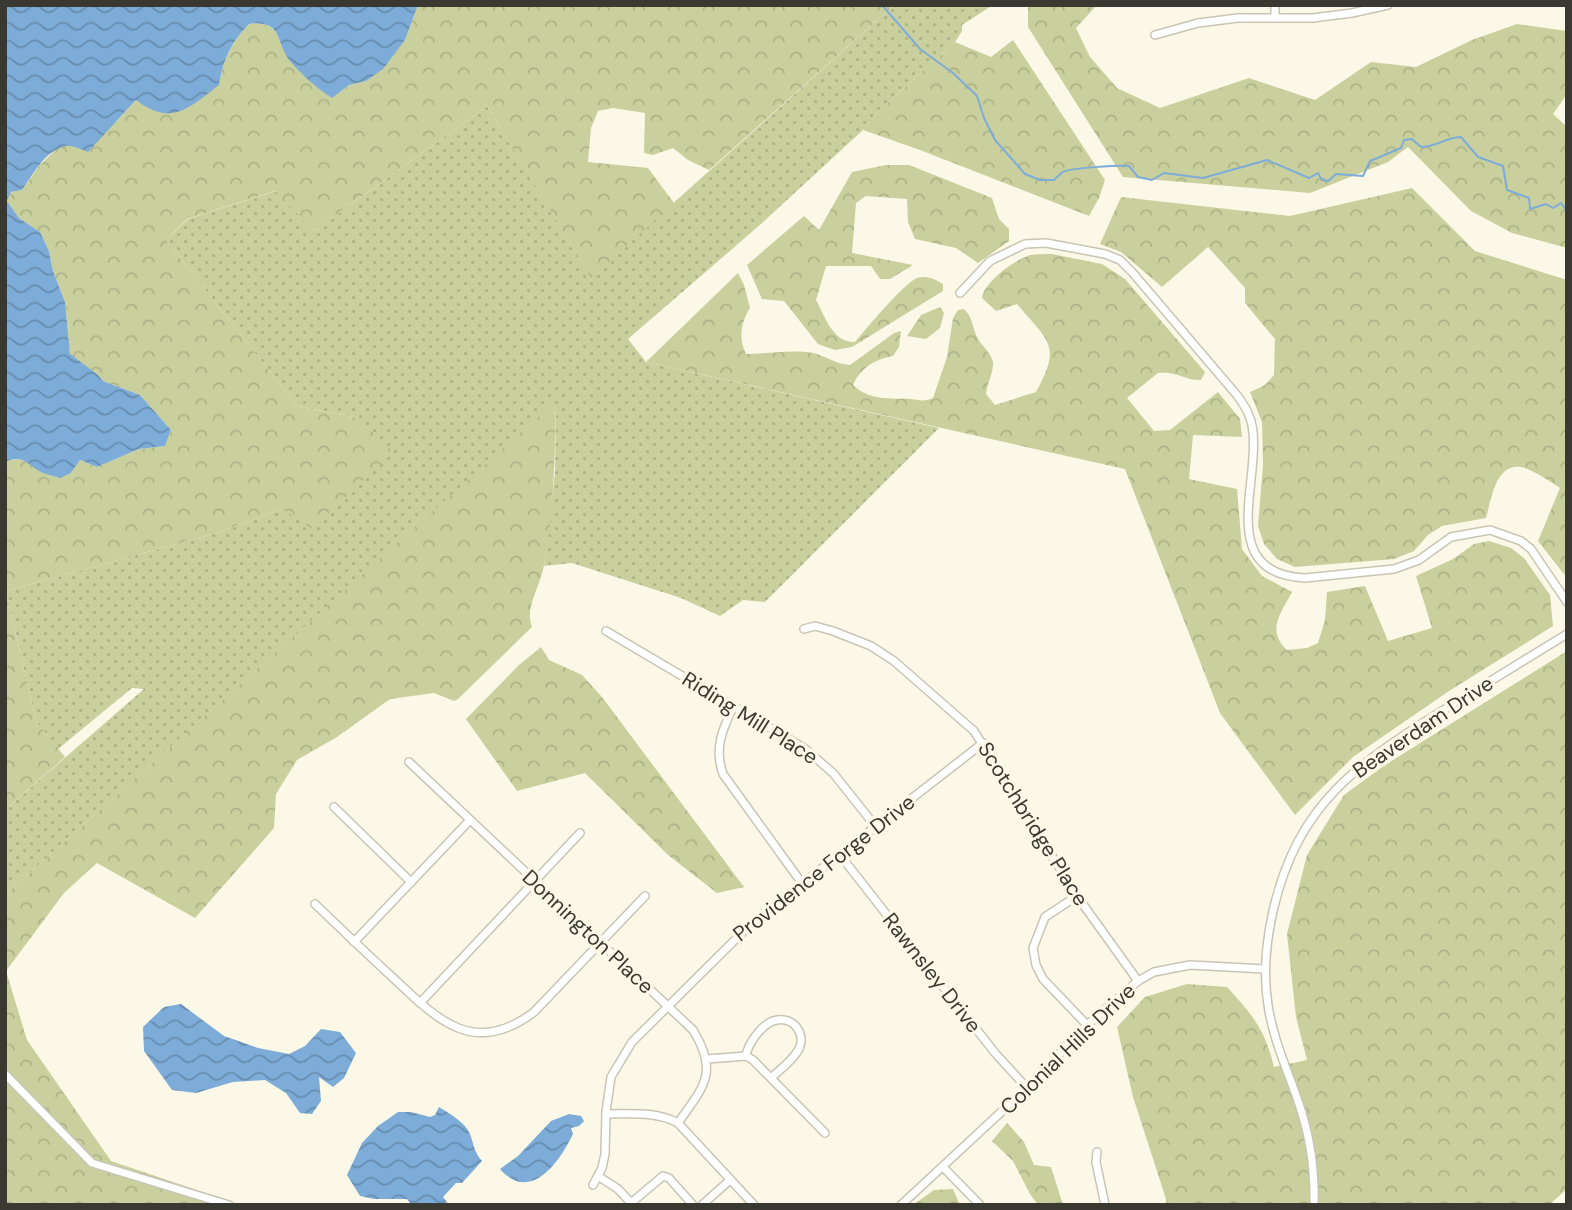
<svg xmlns="http://www.w3.org/2000/svg" width="1572" height="1210" font-family="'DM Sans',sans-serif">
<defs>
<pattern id="grass-dots" width="8" height="8" patternUnits="userSpaceOnUse" patternTransform="scale(1.75)"><rect width="8" height="8" fill="#c9d09d"/><path d="M2 2h.1M6 6h.1" fill="none" stroke="#adb388" stroke-width="1.8" stroke-linecap="round"/></pattern>
<pattern id="forest-crowns" width="20" height="18" patternUnits="userSpaceOnUse" patternTransform="scale(1.75)"><rect width="20" height="18" fill="#c9d09d"/><path d="M2 6a3 3 0 1 1 6 0M12 15a3 3 0 1 1 6 0" fill="none" stroke="#adb388"/></pattern>
<pattern id="water-waves" width="16" height="10" patternUnits="userSpaceOnUse" patternTransform="scale(1.75)"><rect width="16" height="10" fill="#7dacd8"/><path d="M0 5q4-4 8 0t8 0" fill="none" stroke="#678db0"/></pattern>
</defs>
<rect width="100%" height="100%" fill="#fcf8e7"/>
<polygon fill="url(#grass-dots)" points="894,5 993,5 962,25 962,31 955,42 880,110 863,130 761,224 628,339 646,362 939,428 765,602 743,600 720,616 681,598 572,563 544,566 555,473 556,402 5,895 5,810 144,689 132,688 58,749 36,721 6,591 216,533 282,509 358,418 297,406 166,240 188,219 276,191 314,231 487,106 591,277"/>
<g fill="url(#forest-crowns)">
<path d="M418,5H894L709,170L688,160L673,148L653,155L644,153L645,113L613,108L598,111L591,128L588,162L648,168L674,203L591,278L487,106L314,231L275,191L187,219L166,240L297,406L358,418L393,452L312,529L282,509L216,533L6,591L36,721L65,757L5,810V462C20,455 30,463 41,472L71,473L80,460L97,467L139,449L165,446L171,430L140,395L103,381L97,374L70,355L65,302L53,271L49,251L40,232L19,218L7,201L11,192L22,190L39,166L56,149L117,121L136,100L219,85C224,58 230,45 249,24C284,21 275,42 290,60C301,74 318,86 332,98L349,85L366,81L405,40Z"/>
<polygon points="1028,5 1097,5 1076,28 1090,57 1117,88 1160,108 1249,78 1315,100 1371,62 1416,67 1472,40 1517,24 1567,31 1567,94 1553,114 1567,127 1567,248 1512,233 1471,211 1408,147 1388,162 1310,193 1123,177 1028,27"/>
<polygon points="1013,40 1105,180 1099,198 1089,216 920,150 863,130 880,110 955,42 991,57"/>
<path d="M886,165H909L992,198L999,219L1009,229V241L978,263L956,248L915,239L908,222L907,199L866,196L856,203L852,253L913,265L890,279H880L871,266H826L816,300C826,318 832,342 855,342C867,328 902,285 917,278C926,275 935,279 943,284V291L852,347L835,350L818,344L784,301L762,299L747,265L804,216L819,230L852,172Z"/>
<path d="M1412,188L1475,251L1567,280V578L1538,541L1560,488C1551,482 1530,468 1521,467C1495,463 1491,501 1486,518L1442,526L1428,535L1414,551L1394,559L1295,567L1277,559L1264,544L1258,526L1263,464L1262,422L1250,392L1265,385L1274,375L1275,339L1245,303V288L1208,247L1162,287L1121,252L1100,244L1121,197L1290,216Z"/>
<path d="M1052,254L1102,264L1125,279L1205,372L1201,380C1185,381 1179,371 1158,373L1127,398L1154,431L1170,430L1218,392L1240,419L1242,437L1193,435L1189,479L1237,489L1242,549L1262,576L1292,592C1281,613 1266,630 1287,650L1307,648L1318,643L1325,620L1327,592L1365,586L1388,641L1432,628L1416,576L1453,559L1474,544L1489,541L1511,548L1524,558L1550,595L1553,626L1449,691L1353,757L1295,815L1220,713L1125,469L646,362L738,273L744,285L750,308C741,322 738,339 746,354C767,354 792,349 813,353C826,356 835,364 850,365L894,333L901,331L899,347L893,356C875,359 860,368 853,385C870,401 890,398 911,399C920,400 924,402 933,398L947,357L953,318L958,310L964,309C973,317 972,328 978,339C982,346 991,353 993,362C994,372 987,383 986,394L995,405L1036,392C1062,345 1049,342 1017,304L996,311L982,298C984,282 1014,260 1030,255C1037,254 1045,254 1052,254Z"/>
<polygon points="940,307 944,313 940,328 926,339 907,336 921,315"/>
<path d="M556,401C555,456 554,511 544,565C541,585 524,608 532,627L458,699L454,701L434,693L390,699L337,737L297,760L276,794L274,828L195,918L97,863L64,893L6,971L27,1040L111,1161L241,1205H5V895Z"/>
<polygon points="541,647 549,660 582,675 602,697 744,887 717,893 668,855 585,773 517,791 466,719 519,665"/>
<path d="M1567,651V1189L1549,1205H1166V1199L1133,1097L1117,1027L1145,997L1187,984L1227,987C1253,1015 1265,1030 1274,1067L1307,1060L1296,1017L1287,934L1307,855L1344,795L1385,765Z"/>
<polygon points="1007,1123 1024,1142 1034,1165 1051,1167 1063,1205 1038,1205 1030,1194 1013,1161 992,1141"/>
<polygon points="953,1189 960,1205 913,1205 934,1190"/>
</g>
<g fill="url(#water-waves)">
<path d="M5,5H418L405,40L383,69L366,81L349,85L332,98C316,88 302,75 290,61C275,43 284,20 249,24C230,44 224,58 219,85C189,108 171,127 136,100L88,152C82,150 73,145 66,146C46,149 32,176 22,190L11,192L7,201L19,218L40,232L49,251L53,271L65,302L70,354L97,374L103,381L140,395L171,430L165,446L139,449L97,467L80,460L71,473L60,478C55,476 48,475 43,473C28,466 24,453 5,462Z"/>
<polygon points="181,1004 224,1036 258,1048 289,1054 305,1046 321,1029 340,1032 356,1053 344,1078 333,1087 319,1077 321,1101 312,1114 300,1113 286,1093 265,1080 233,1082 196,1093 172,1090 144,1051 143,1027 164,1007"/>
<path d="M439,1107C449,1113 466,1123 470,1134C474,1145 474,1152 482,1161L462,1183H456L443,1197L449,1205H412L407,1199H374L360,1196L347,1175L362,1143L378,1126L398,1112H411L430,1117L435,1115Z"/>
<path d="M569,1114L581,1116L584,1121L579,1126L571,1128L573,1134C560,1161 531,1204 500,1169L518,1156L551,1121Z"/>
</g>
<g fill="none" stroke-linecap="round" stroke-linejoin="round">
<path stroke="#7dacd8" stroke-width="2" d="M882,5L920,49L953,73L977,96L984,118L995,140L1025,174L1040,180H1054C1057,177 1060,174 1063,172C1070,168 1119,165 1129,166L1138,177L1152,180L1164,173L1203,178L1267,160L1309,178L1318,173L1322,180L1328,181L1336,174L1363,176L1370,161L1401,148L1404,140L1412,139L1421,147C1437,147 1446,137 1461,137L1478,157L1503,166L1507,190L1529,198L1530,209L1546,204L1553,208L1561,203L1567,211"/>
<defs>
<g id="minor">
<polyline points="1275,18 1275,5"/>
<polyline points="1155,35 1198,23 1238,18 1313,18 1352,13 1388,5"/>
<path d="M960,293L990,261L1025,244L1046,243L1105,254L1120,260L1132,272L1236,394C1246,407 1252,418 1253,433C1259,485 1217,574 1305,578L1394,569L1419,560L1451,537L1490,530L1521,541L1531,549L1567,602"/>
<polyline points="804,629 815,626 833,631 871,646 894,661 974,731 1077,896 1138,981"/>
<polyline points="606,631 804,748 833,773 876,827"/>
<path d="M734,706C722,729 714,749 723,774L801,882"/>
<path d="M409,762L693,1030C719,1073 704,1086 678,1123"/>
<polyline points="334,807 411,882"/>
<polyline points="840,855 995,1053 1027,1088"/>
<polyline points="1077,896 1045,917 1033,948 1036,965 1043,979 1087,1025"/>
<path d="M315,904C340,928 365,952 390,975C435,1017 472,1059 534,1012L645,896"/>
<polyline points="354,942 470,820"/>
<polyline points="420,1003 580,833"/>
<path d="M746,1056C748,1043 763,1022 777,1020C794,1017 806,1034 799,1049C793,1060 781,1069 772,1077"/>
<polyline points="707,1059 746,1056 753,1060 825,1133"/>
<polyline points="5,1074 92,1163 229,1205"/>
<path d="M606,1114C630,1114 656,1111 678,1123L754,1205"/>
<polyline points="1097,1152 1096,1162 1105,1205"/>
<polyline points="943,1167 980,1205"/>
<polyline points="598,1176 618,1189 632,1204"/>
<polyline points="593,1185 602,1168 605,1154 606,1111 611,1077 632,1042 753,922 983,743"/>
<polyline points="631,1203 663,1176 669,1178 693,1205"/>
<polyline points="702,1205 730,1180"/>
<polyline points="901,1205 1027,1088 1087,1025 1138,981 1154,972 1190,965 1265,969"/>
<path d="M1314,1205C1315,1169 1310,1135 1298,1101C1287,1069 1273,1039 1268,1005C1263,974 1266,942 1273,911C1298,803 1356,765 1445,709C1486,684 1526,659 1567,634"/>
</g>
</defs>
<use href="#minor" stroke="#c9c5b5" stroke-width="10"/>
<use href="#minor" stroke="#fff" stroke-width="7"/>
</g>
<g text-anchor="middle" stroke-width="7" stroke-linejoin="round" paint-order="stroke">
<g font-size="21" fill="#393831" stroke="#fcf8e7">
<text transform="translate(750 718) rotate(32)" y="7">Riding Mill Place</text>
<text transform="translate(1423 727) rotate(-34)" y="7">Beaverdam Drive</text>
<text transform="translate(1033 824) rotate(58)" y="7">Scotchbridge Place</text>
<text transform="translate(824 868) rotate(-38)" y="7">Providence Forge Drive</text>
<text transform="translate(588 932) rotate(43)" y="7">Donnington Place</text>
<text transform="translate(932 973) rotate(52)" y="7">Rawnsley Drive</text>
<text transform="translate(1068 1049) rotate(-44)" y="7">Colonial Hills Drive</text>
</g>
</g>
<rect width="1572" height="1210" fill="none" stroke="#393831" stroke-width="14"/>
</svg>
